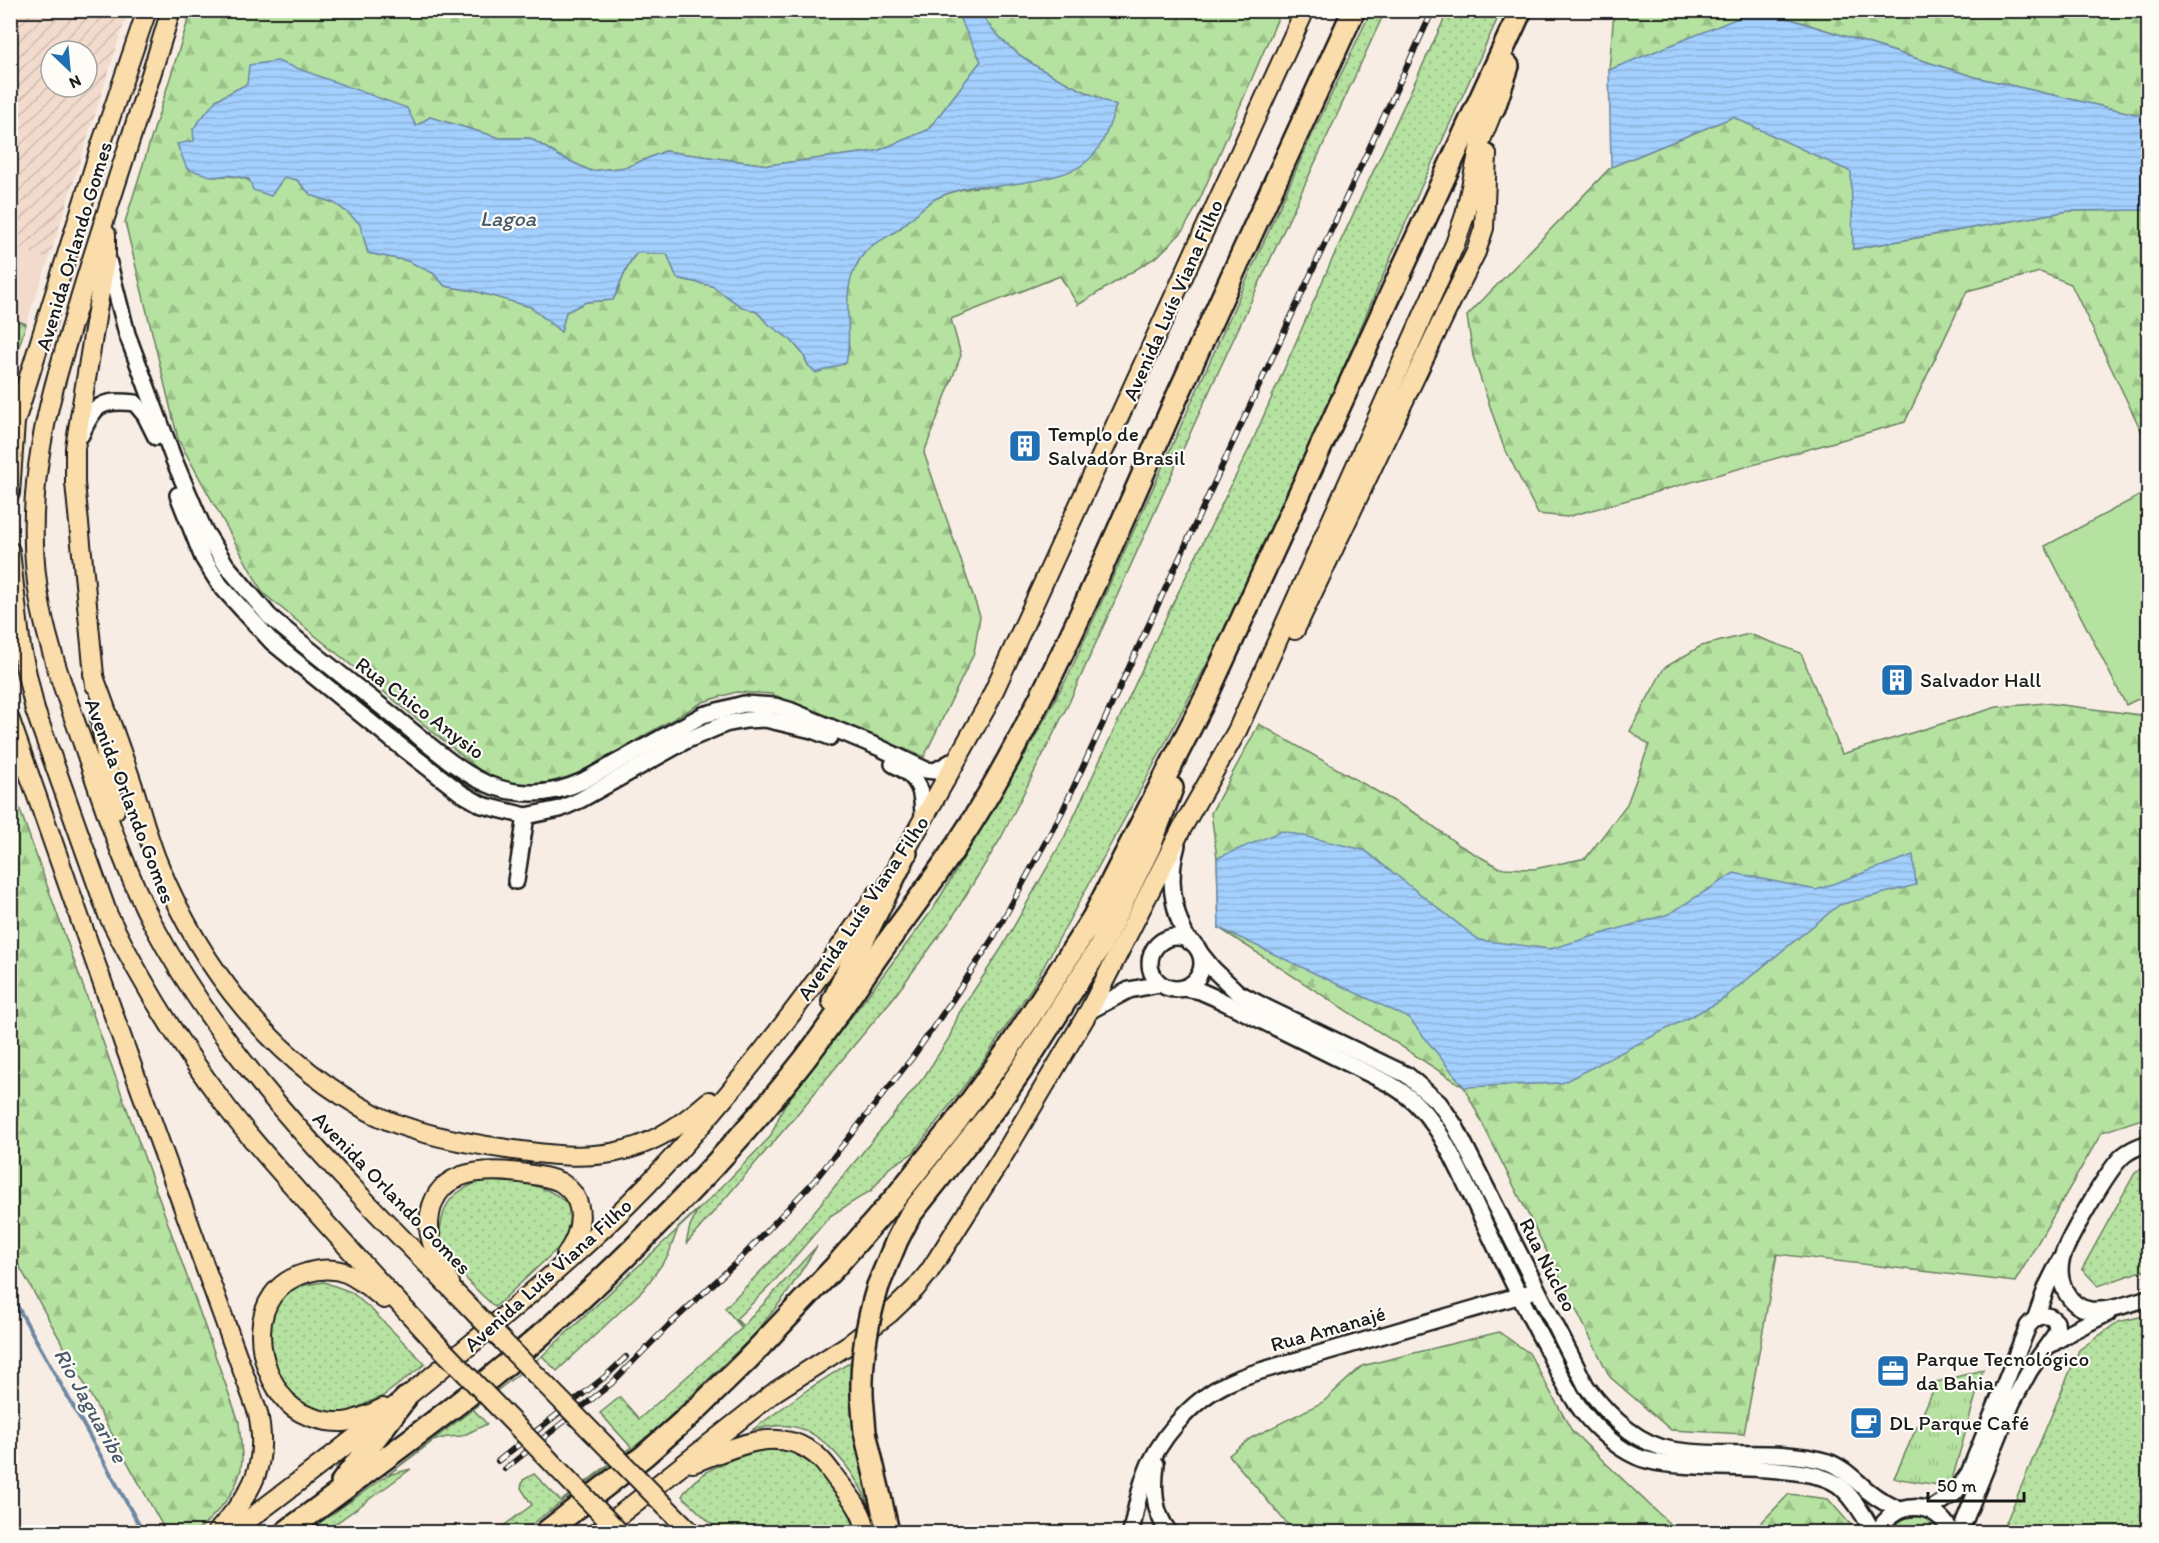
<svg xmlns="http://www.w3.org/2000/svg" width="2159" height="1543" font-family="Itim,sans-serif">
<defs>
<pattern id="industrial-furrows" width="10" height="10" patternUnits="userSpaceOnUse" patternTransform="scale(1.5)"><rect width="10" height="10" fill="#f2dbcd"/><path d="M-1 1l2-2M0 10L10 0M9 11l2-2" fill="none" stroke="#cfbbaf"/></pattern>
<pattern id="grass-dots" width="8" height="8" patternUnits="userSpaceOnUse" patternTransform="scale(1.5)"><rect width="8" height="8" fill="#b5e2a0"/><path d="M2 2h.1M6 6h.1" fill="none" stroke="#9bc189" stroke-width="1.8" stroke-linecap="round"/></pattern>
<pattern id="forest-firs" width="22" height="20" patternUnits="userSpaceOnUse" patternTransform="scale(1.5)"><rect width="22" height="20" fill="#b5e2a0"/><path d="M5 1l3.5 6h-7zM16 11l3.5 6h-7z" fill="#9bc189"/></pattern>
<pattern id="park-tufts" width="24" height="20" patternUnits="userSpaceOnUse" patternTransform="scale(1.5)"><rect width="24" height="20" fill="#b5e2a0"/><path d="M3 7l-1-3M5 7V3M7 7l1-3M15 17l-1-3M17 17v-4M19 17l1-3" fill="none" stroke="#9bc189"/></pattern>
<pattern id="water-rules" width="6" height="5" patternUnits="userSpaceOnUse" patternTransform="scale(1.5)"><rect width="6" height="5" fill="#a3d0fe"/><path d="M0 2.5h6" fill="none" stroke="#8cb2d9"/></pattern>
</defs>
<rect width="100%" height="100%" fill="#f8ede4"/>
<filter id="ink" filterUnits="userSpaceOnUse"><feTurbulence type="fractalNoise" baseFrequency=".0167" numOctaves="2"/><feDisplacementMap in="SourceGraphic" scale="12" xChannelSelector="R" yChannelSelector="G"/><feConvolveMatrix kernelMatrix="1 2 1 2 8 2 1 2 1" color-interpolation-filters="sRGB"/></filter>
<g filter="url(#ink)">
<polygon fill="#f2dbcd" points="11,247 49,259 26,324 11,318"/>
<path fill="url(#industrial-furrows)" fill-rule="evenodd" d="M10,11H128L49,259L11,247ZM51,51H87V87H51Z"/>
<g fill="url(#grass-dots)" stroke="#687f5e" stroke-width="1.5">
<polygon points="1371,11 1385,11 1197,418 1068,705 1001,838 950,921 894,997 789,1124 686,1244 690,1226 698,1209 678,1228 668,1256 644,1289 557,1371 542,1356 473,1409 487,1424 462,1436 447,1437 433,1441 388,1475 411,1469 324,1532 307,1532 386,1476 542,1356 712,1197 770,1137 784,1106 933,909 1027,752 1070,672 1306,148"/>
<polygon points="1448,11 1501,11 1422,185 1323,415 1232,616 1142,787 1033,986 984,1060 913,1153 889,1168 872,1190 830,1216 771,1285 736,1319 743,1326 817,1246 788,1292 755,1334 662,1424 634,1447 522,1532 495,1532 532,1505 521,1488 523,1480 534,1474 561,1501 631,1447 600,1413 620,1397 639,1419 742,1328 725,1308 791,1240 924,1077 949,1038 959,1013 1001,949 1065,836 1168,613 1250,447 1330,264"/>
<polygon points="2148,1167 2148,1269 2098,1286 2082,1269 2136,1171"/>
<path d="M483,1180C517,1183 549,1181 572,1209L569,1238L495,1307C472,1287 453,1267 438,1240C445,1202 446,1195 483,1180Z"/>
<polygon points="324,1282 351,1292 372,1310 425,1364 383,1396 336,1417 290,1401 277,1380 265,1325 277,1301 299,1286"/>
<polygon points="2148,1315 2148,1532 2002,1532 2079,1350 2118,1322"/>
<path d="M852,1361C845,1411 864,1471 875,1520C870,1509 866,1496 859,1485C845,1461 819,1429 789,1426C776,1424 764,1428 752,1430L807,1390Z"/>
<path d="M762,1450L791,1451L821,1471L843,1498L856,1532H720L682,1496C697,1470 734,1458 762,1450Z"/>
</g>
<g fill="url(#forest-firs)" stroke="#687f5e" stroke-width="1.5">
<path d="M191,11H959L961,19L981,61L928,130L877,151L768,165L665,151L627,167L591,171L559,156L530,138H500L430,117L416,126L247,84L216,100L214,177C241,173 250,180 271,195L285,176L297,180L311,195L334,203L347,212L360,224L368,253L408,261L433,273L445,286L474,291L531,307L561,332L566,312L586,302L613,300C621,286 626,264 637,253L667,254L677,278L712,286L742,307L757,312L767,323L791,340L803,354L808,365L849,350C847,323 842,293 855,268C867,243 877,243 899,229C905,225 909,218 915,213C936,193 968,185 996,187L1116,106C1067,83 1007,60 980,11H1281L1197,206L1182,232L1158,256L1078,305L1060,276L951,319L961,355L924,453L980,616L974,653L924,757L772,694L736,692L703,702L577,774L554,781L530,786L509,783L482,772L263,593L178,439L125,222Z"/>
<polygon points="1614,11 1758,11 1609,70"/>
<polygon points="1765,11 2148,11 2148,117 1975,77"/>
<polygon points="1733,117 1852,172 1853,249 2068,211 2148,210 2148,445 2071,284 2040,272 1967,291 1905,422 1567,517 1538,514 1503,445 1473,356 1467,316 1611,167"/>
<polygon points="11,318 26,324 11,372 10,318"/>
<polygon points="1749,634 1801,653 1842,754 1997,707 2046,703 2148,716 2148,1117 2102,1132 2015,1282 1777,1254 1744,1434 1671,1430 1610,1377 1464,1087 1219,928 1217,858 1211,813 1259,724 1418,815 1459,845 1500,868 1534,869 1586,858 1627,804 1649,745 1630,731 1664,668 1701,646"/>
<path d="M10,782L239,1422C240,1435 242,1448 242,1460C241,1490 216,1514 196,1532H166L11,1251Z"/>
<polygon points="1499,1332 1529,1353 1572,1431 1678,1532 1294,1532 1229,1455 1251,1438 1323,1402 1362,1366"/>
<polygon points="1789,1494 1828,1499 1857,1532 1737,1532 1756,1528"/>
</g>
<g fill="url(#park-tufts)" stroke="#687f5e" stroke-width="1.5">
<polygon points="1983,1370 1950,1487 1894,1478 1937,1382"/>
<path d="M1927,1516L1943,1532H1886C1897,1516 1908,1517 1927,1516Z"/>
</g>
<polygon fill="#b5e2a0" stroke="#687f5e" stroke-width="1.5" points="2148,491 2148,694 2126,705 2045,546"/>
<g fill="url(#water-rules)" stroke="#6d88a4" stroke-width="1.5">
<path d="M959,10L980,11C1007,60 1067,83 1116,106C1109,126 1103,149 1086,162C1070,177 1021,183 999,186C991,187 983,185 976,186C965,187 951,192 941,196C924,203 915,217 901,227C880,245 869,239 855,268C840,299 854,331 846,363L816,373L808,365L803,354L791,340L767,323L757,312L742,307L712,286L677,278L667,254L637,253C626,263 620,286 613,300L586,302L566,312L561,332L531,307L474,291L445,286L433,273L408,261L368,253L360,224L347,212L334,203L311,195L297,180L284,177L271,196L253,190L249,179L228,175L214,177L187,169L177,144L194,141L193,129L216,100L247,84L249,65L277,61L407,108L416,126L430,117L500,138H530L559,156L591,171L627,167L665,151L768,165L877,151L928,130L981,61L960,19Z"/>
<polygon points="1758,10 1765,11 1975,77 2148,117 2148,210 2068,211 1853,249 1851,172 1733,117 1611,167 1609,70"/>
<polygon points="1282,831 1364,850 1479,940 1550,949 1669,914 1734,873 1816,890 1913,855 1916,885 1839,905 1719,1002 1562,1083 1464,1087 1409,1018 1219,928 1217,858"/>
</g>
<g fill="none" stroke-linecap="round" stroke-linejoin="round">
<polyline stroke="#6d88a4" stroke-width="4" points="10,1293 143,1532"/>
<defs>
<g id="minor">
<path d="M107,256L127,334L174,460L204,530L226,565L269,616C312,653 357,687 401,722C427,743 464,777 495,787C526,797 554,795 583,781L703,715L744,704L775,706L789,710L878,747L926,770L935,771L958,758"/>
<path d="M81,435C94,405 101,399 135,403L145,415L156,437"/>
<polyline points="178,495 203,558 220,585 272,642 390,738 461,793 482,805 526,816 560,809 580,800 687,740 725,724 746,720 765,719 812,730 830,737"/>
<path d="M893,764C922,777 923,794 923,822"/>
<path d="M1177,845C1167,878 1173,911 1188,941"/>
<polyline points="516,881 526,816"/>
<circle cx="1176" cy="963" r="26"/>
<path d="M1200,953L1213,969L1237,992L1269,1009L1407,1075L1439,1103L1455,1126L1586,1386C1607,1414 1636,1444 1672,1450C1724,1459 1777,1447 1828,1462C1843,1467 1856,1481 1868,1491C1878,1499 1888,1505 1900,1510"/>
<path d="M1184,988L1200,991L1216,998L1390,1084C1435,1110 1451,1154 1473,1199C1496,1248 1519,1297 1545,1345C1559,1373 1572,1403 1595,1426C1609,1440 1627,1455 1647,1460C1663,1465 1680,1465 1696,1466C1729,1468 1763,1467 1796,1472C1811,1474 1830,1477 1842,1488C1855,1500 1865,1517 1873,1532"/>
<polyline points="1089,1011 1129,990 1160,984"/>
<path d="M2148,1143C2140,1146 2131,1149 2124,1155C2110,1166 2065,1243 2061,1261C2057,1281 2068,1307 2090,1310C2109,1312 2131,1303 2148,1298"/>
<polyline points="2036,1317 2047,1286 2060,1260"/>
<polyline points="2050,1345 2074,1330 2108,1313"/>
<path d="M1156,1464C1153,1488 1153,1512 1169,1532"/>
<path d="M1929,1510L1955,1493L1969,1473L2028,1326C2036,1316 2047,1311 2056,1322L2057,1332L2030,1370L2012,1403L1960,1532"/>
<path d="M1131,1532C1135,1514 1138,1496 1144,1478C1157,1441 1191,1400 1228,1383C1240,1377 1254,1373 1267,1369L1528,1293"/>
<path d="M1878,1532C1894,1500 1935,1499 1951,1532"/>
</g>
<g id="major">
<path d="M171,10C142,107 109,202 80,298C66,347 49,396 41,447C32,499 31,556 41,608C50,653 67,698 82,741C103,803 123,867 154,926C234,1076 359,1194 476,1314"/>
<polyline points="10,493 15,422 101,145 147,10"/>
<path d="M10,551L21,648L35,710L108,915C140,980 178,1042 222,1101C243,1130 268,1158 292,1185C339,1239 388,1291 436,1343"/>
<polyline points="1295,630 1448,308 1476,252 1484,228 1487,154"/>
<path d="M93,674C107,712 121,750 134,789C142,814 148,839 158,863C201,968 273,1062 376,1115C414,1134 465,1143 507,1149C593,1162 641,1161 709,1101"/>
<polyline points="95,685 75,483 75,448 106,255 106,234"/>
<polyline points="100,719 115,810"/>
<path d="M10,720L124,1044L258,1413C269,1467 252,1492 217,1532"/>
<polyline points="898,864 987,706 1305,10"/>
<path d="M450,1283C442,1265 428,1243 429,1223C432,1170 480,1168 520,1173C533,1175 548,1176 560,1182C589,1200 582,1232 566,1255"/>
<path d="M383,1408C371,1414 358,1420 344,1422C327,1423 302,1417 289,1404C253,1367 245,1290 306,1273C319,1269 333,1268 346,1273C360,1279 372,1290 384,1299"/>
<path d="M693,1463C729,1450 772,1426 809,1450C821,1457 829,1469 837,1480C850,1496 864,1512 866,1532"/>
<polyline points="666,1507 691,1532"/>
<path d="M232,1532C315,1470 397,1406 477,1339C535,1290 594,1240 647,1185C732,1096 808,996 877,894"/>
<polyline points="598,1532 776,1391 851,1343 890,1313 915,1289 929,1272 1000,1161 1089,1011 1182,828 1237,731 1455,244 1465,215 1481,140 1494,108"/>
</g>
<g id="highway">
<polyline points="1494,108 1508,66"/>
<polyline points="833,1001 906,853"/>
<polyline points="878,1286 897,1240 910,1215 997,1105 1022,1069 1100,947 1150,846 1172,788"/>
<polyline points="862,1396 865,1432 888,1532"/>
<polyline points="342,1482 405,1399"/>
<path d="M286,1532C374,1466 466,1402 549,1328C640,1246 728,1157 804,1060C831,1025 855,988 881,951C918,900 957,849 988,795C1060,671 1114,539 1172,408C1232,275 1293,143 1354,10"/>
<polyline points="546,1532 644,1456 697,1409 747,1360 835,1267 895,1198 955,1123 1006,1053 1040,1001 1093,918 1208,693 1521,10"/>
</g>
</defs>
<use href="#minor" stroke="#1c1c1c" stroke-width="20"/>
<use href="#major" stroke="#1c1c1c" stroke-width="22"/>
<use href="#highway" stroke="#1c1c1c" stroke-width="26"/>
<use href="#minor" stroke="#fdfcf7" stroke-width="15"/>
<use href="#major" stroke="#fbddab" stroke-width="18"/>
<use href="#highway" stroke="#fbddab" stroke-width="21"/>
<defs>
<g id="rail">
<polyline points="498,1461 606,1376 626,1357"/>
<polyline points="505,1469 612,1383 668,1326 740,1259 815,1180 912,1058 953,999 993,938 1062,812 1433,10"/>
</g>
</defs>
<use href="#rail" stroke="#1c1c1c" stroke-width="6"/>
<use href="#rail" stroke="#fdfcf7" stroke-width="4" stroke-dasharray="11" stroke-linecap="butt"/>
<defs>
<g id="major-bridge">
<polyline points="476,1314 666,1507"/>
<polyline points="436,1343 619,1532"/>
</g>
<path id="highway-bridge" d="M862,1396C861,1358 867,1322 878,1286"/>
</defs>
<use href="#major-bridge" stroke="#1c1c1c" stroke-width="22" stroke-linecap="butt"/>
<use href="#highway-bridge" stroke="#1c1c1c" stroke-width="26" stroke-linecap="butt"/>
<use href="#major-bridge" stroke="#fbddab" stroke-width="18"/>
<use href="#highway-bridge" stroke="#fbddab" stroke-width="21"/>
</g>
</g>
<defs>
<symbol id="building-square" viewBox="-11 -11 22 22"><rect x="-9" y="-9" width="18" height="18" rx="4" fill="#1f6fb2" stroke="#fdfcf7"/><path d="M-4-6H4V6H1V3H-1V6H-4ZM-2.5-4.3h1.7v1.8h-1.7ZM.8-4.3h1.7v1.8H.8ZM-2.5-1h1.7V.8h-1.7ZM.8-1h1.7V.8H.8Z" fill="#fff"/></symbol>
<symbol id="office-square" viewBox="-11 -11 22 22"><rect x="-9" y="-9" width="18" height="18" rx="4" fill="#1f6fb2" stroke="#fdfcf7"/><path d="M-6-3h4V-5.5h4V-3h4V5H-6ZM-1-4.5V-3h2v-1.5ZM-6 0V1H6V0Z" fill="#fff"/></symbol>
<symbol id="cafe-square" viewBox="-11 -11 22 22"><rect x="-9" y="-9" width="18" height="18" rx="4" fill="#1f6fb2" stroke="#fdfcf7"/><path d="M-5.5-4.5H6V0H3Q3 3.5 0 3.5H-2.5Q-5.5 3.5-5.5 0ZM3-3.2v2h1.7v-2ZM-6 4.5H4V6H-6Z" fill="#fff"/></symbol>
</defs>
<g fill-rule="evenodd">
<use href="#building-square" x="1006" y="427" width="38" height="38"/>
<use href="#building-square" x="1878" y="661" width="38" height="38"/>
<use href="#office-square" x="1874" y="1352" width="38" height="38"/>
<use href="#cafe-square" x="1847" y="1404" width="38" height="38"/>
</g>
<g text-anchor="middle" stroke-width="4.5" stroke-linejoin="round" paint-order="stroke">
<g font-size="21" fill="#1c1c1c" stroke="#fdfcf7">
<text transform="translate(74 246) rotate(-73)" y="7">Avenida Orlando Gomes</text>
<text transform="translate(1173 300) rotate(-66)" y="7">Avenida Luís Viana Filho</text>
<text transform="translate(420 708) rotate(37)" y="7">Rua Chico Anysio</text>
<text transform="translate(130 801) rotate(69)" y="7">Avenida Orlando Gomes</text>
<text transform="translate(863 908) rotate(-56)" y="7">Avenida Luís Viana Filho</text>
<text transform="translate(392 1193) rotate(46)" y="7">Avenida Orlando Gomes</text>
<text transform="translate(1548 1265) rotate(63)" y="7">Rua Núcleo</text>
<text transform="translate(548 1275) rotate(-42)" y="7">Avenida Luís Viana Filho</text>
<text transform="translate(1328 1329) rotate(-16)" y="7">Rua Amanajé</text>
</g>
<g font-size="21" fill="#1c1c1c" stroke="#fdfcf7" text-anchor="start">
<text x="1048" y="441">Templo de<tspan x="1048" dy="24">Salvador Brasil</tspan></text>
<text x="1920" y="687">Salvador Hall</text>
<text x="1916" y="1366">Parque Tecnológico<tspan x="1916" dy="24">da Bahia</tspan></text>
<text x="1889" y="1430">DL Parque Café</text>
</g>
<g font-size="22" font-style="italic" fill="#4b5b6b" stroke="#fdfcf7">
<text x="508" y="226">Lagoa</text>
<text transform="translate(91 1405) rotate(61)" y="8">Rio Jaguaribe</text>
</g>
</g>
<rect width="2159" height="1543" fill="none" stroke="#fdfcf7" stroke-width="36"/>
<rect x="18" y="18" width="2123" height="1507" fill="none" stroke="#1c1c1c" stroke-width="2" filter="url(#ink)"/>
<g transform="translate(69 69) rotate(154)"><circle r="28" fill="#fdfcf7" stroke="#a3a29f" stroke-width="1.5"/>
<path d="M0-4.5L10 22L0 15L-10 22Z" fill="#1f6fb2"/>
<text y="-9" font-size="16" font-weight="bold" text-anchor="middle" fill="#1c1c1c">N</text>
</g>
<path d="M1928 1492v9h96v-9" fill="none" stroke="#1c1c1c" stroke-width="3"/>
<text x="1937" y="1492" font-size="18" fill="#1c1c1c" stroke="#fdfcf7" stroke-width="4.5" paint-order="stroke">50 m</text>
</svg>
